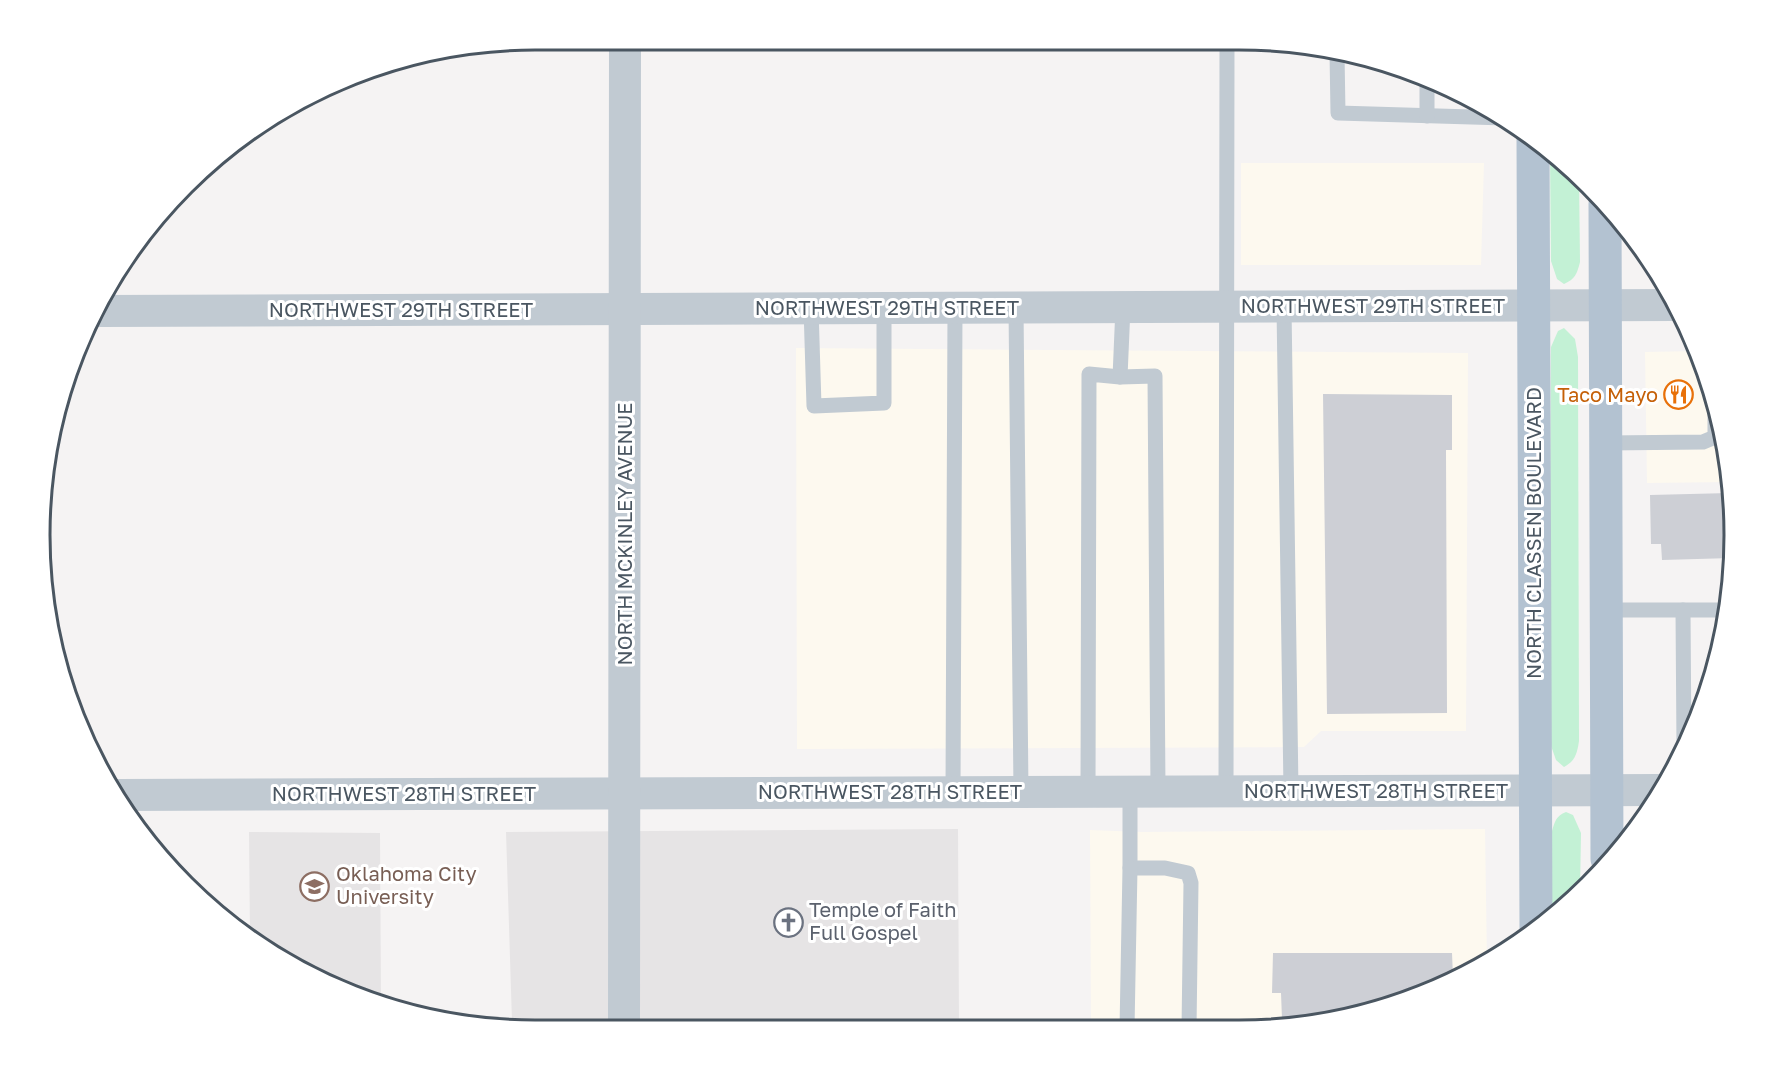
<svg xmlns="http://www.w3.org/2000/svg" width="1773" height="1069" font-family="'Golos Text',sans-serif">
<rect width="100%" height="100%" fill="#f5f3f3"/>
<g fill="#fdf9ef">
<polygon points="1241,163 1484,163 1481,265 1241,265"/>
<polygon points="796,348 1468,353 1466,731 1321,731 1304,747 797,749"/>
<polygon points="1698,351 1725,438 1729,482 1647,483 1645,352"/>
<polygon points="1485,829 1487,963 1486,964 1367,1013 1271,1029 1091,1029 1090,830 1142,832"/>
<polygon points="575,1021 575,1029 502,1029 465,1022"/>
</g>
<g fill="#e6e4e5">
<polygon points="958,829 959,1025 896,1025 896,1029 737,1029 737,1022 512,1021 506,832"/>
<polygon points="249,832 380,833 381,1005 375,1004 259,946 250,938"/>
</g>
<g fill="#c3f1d5">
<path d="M1550,152L1579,176L1580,262C1577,274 1575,279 1564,284L1557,279L1551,261Z"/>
<path d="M1564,328L1575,339L1578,357L1579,741C1577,754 1575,761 1564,767L1556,760L1549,740L1551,347L1558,331Z"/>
<path d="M1566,812L1573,815L1581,833L1580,890L1565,907L1552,916V831C1555,821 1556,816 1566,812Z"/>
</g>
<g fill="#cdcfd5">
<polygon points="1323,394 1452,395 1452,450 1446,450 1447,713 1327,714"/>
<polygon points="1730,493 1734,535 1732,558 1662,560 1661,544 1651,544 1650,495"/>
<polygon points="1273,953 1452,953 1453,977 1367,1013 1304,1023 1304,1020 1282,1019 1281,993 1272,993"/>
</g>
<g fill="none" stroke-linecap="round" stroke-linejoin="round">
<g stroke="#c1cad2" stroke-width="15">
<polyline points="1337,53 1338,113 1505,118"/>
<polyline points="1427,80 1427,116"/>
<polyline points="1284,307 1291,791"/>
<polyline points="811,308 814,406 884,403 884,308"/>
<polyline points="1016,308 1021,792"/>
<polyline points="1120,377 1123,307"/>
<polyline points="1606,443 1703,442 1715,437 1715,406"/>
<polyline points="1607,610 1727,610"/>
<polyline points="1683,610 1684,748"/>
<polyline points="1226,791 1227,40"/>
<polyline points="953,792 955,308"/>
<polyline points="1088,792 1089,374 1120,377 1155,376 1158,791"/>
<polyline points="1130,792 1130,868 1165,868 1188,873 1191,883 1189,1029"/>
<polyline points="1127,1029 1130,868"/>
</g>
<g stroke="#c1cad2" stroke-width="32">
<polyline points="100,311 1675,305"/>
<polyline points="119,795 1661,790"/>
<polyline points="624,1029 625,39"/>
</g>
<g stroke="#b3c2d1" stroke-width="33">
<polyline points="1533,138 1536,928"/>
<polyline points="1605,204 1607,859"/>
</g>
</g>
<defs>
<symbol id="restaurant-ring" viewBox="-11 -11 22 22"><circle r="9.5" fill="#fff" stroke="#e8710a" stroke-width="1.5"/><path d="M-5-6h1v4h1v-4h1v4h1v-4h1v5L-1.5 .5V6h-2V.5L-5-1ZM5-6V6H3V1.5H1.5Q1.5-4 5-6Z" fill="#e8710a"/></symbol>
<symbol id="university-ring" viewBox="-11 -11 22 22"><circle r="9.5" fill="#fff" stroke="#8d6e63" stroke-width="1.5"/><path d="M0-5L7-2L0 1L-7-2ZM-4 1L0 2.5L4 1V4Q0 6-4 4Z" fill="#8d6e63"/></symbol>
<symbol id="church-ring" viewBox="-11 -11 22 22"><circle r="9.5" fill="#fff" stroke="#6b7280" stroke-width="1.5"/><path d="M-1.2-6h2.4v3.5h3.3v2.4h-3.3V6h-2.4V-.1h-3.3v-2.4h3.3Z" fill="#6b7280"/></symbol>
</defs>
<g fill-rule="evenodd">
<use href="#restaurant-ring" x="1662" y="378" width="33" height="33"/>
<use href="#university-ring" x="298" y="870" width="33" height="33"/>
<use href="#church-ring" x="772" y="906" width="33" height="33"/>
</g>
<g text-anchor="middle" stroke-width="6" stroke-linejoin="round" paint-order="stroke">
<g font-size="20" fill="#4a5661" stroke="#fff">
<text x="1373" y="313">NORTHWEST 29TH STREET</text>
<text x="887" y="315">NORTHWEST 29TH STREET</text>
<text x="401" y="317">NORTHWEST 29TH STREET</text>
<text transform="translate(1534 533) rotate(-90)" y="7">NORTH CLASSEN BOULEVARD</text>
<text transform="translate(625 534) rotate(-90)" y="7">NORTH MCKINLEY AVENUE</text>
<text x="1376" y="798">NORTHWEST 28TH STREET</text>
<text x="890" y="799">NORTHWEST 28TH STREET</text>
<text x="404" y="801">NORTHWEST 28TH STREET</text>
</g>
<g font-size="20" fill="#c56008" stroke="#fff" text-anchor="end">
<text x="1658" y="402">Taco Mayo</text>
</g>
<g font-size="20" fill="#785e54" stroke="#fff" text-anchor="start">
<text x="336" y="881">Oklahoma City<tspan x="336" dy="23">University</tspan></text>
</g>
<g font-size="20" fill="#5b616d" stroke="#fff" text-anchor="start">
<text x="809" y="917">Temple of Faith<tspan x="809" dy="23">Full Gospel</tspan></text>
</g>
</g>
<path d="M0 0H1773V1069H0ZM535 50H1239A485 485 0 0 1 1724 535V535A485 485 0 0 1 1239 1020H535A485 485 0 0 1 50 535V535A485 485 0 0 1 535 50Z" fill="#fff" fill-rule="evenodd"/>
<path fill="none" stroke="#4a5661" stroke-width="3" d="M535 50H1239A485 485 0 0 1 1724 535V535A485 485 0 0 1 1239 1020H535A485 485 0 0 1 50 535V535A485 485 0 0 1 535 50Z"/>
</svg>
